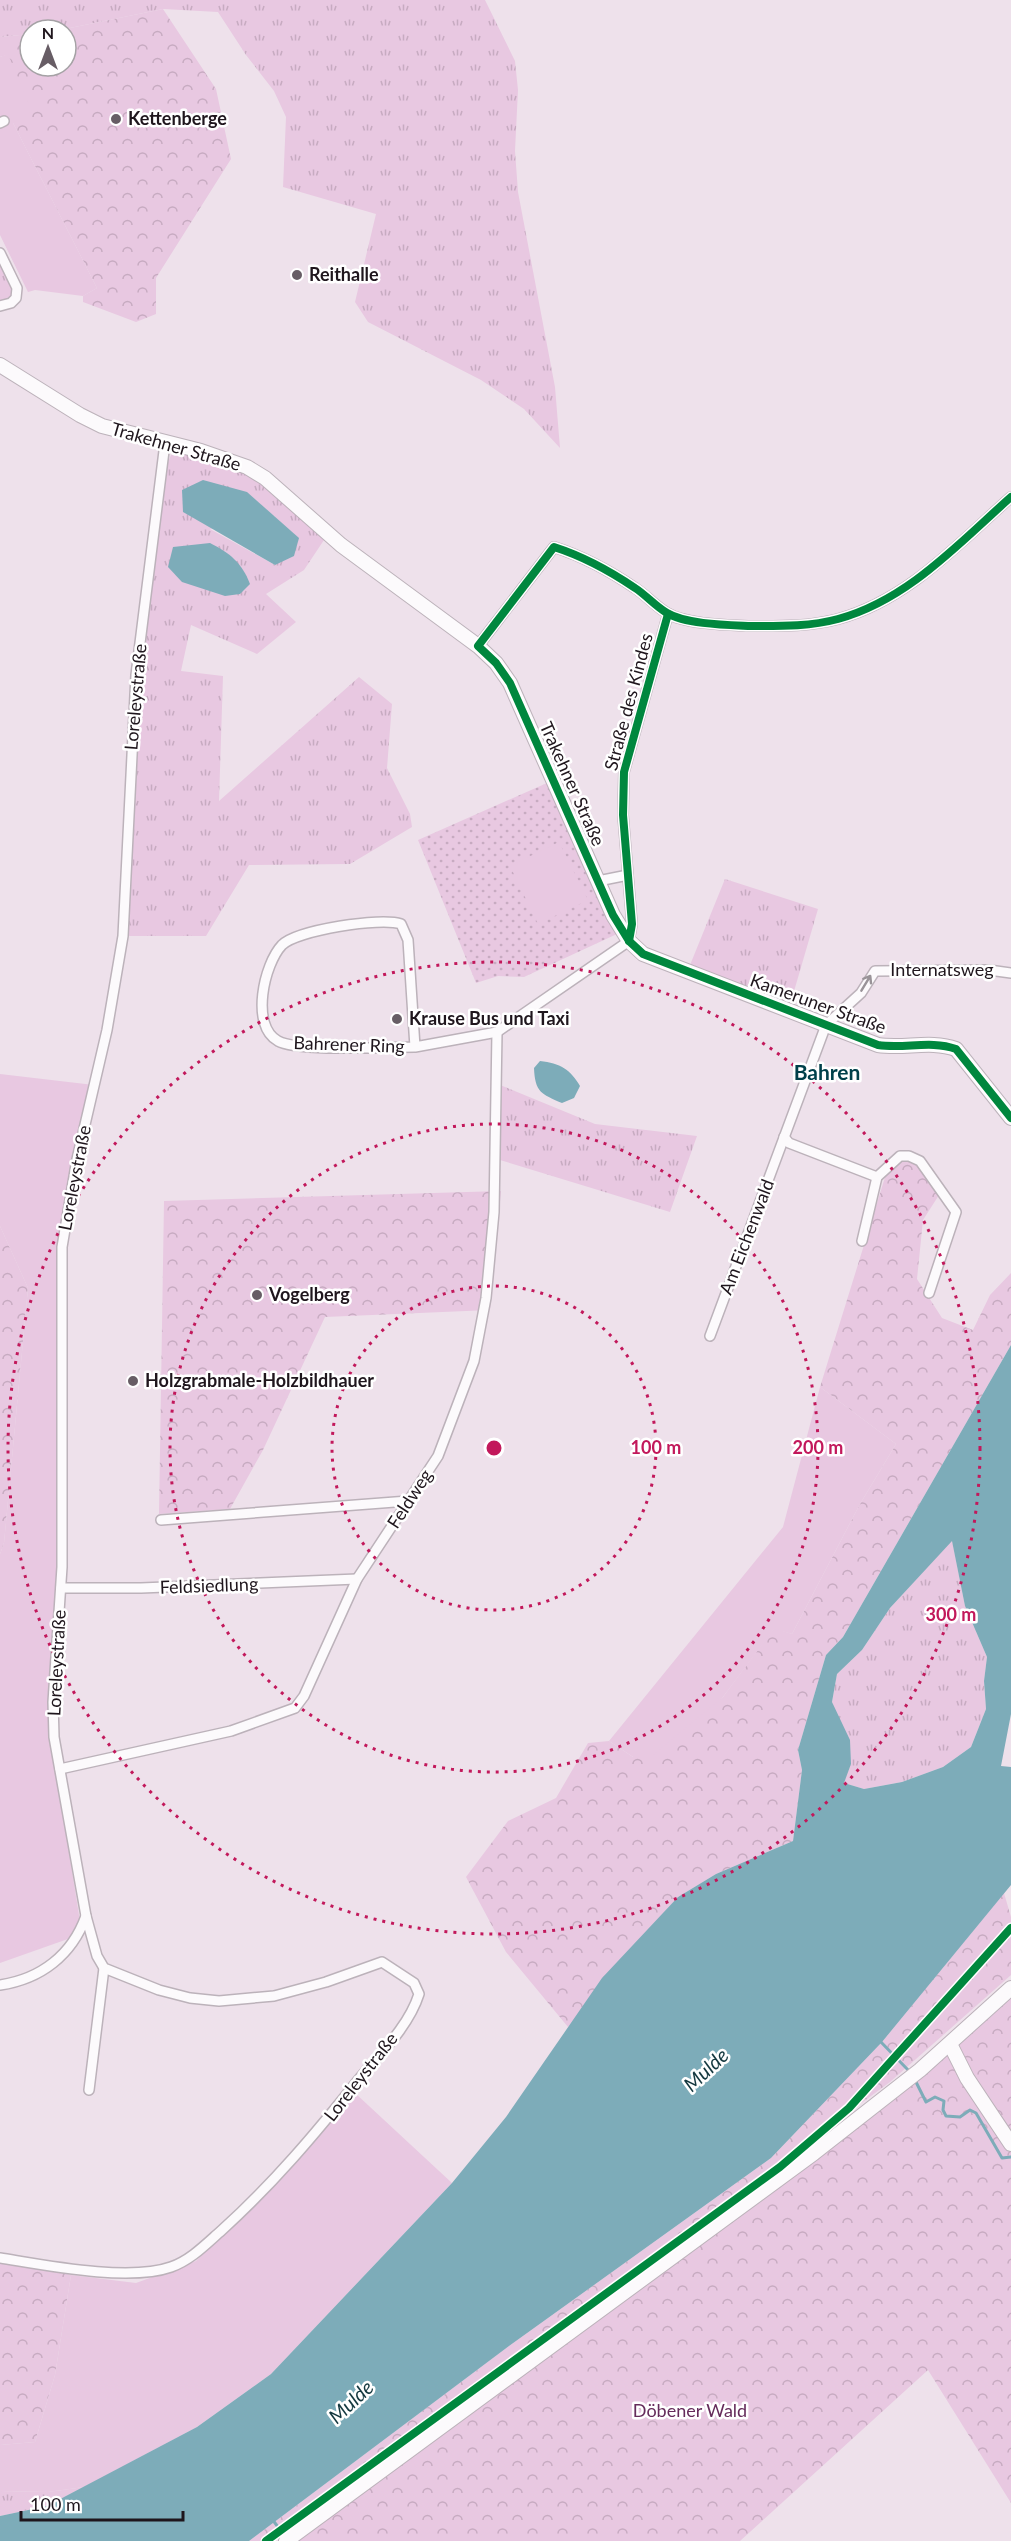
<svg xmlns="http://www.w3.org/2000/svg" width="1011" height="2541" font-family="Lato,sans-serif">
<defs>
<pattern id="grass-tufts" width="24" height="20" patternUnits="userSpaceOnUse" patternTransform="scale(1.5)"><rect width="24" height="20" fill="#e8c8e1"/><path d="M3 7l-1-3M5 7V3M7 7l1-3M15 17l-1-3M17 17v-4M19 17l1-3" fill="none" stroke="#c7abc1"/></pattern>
<pattern id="forest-crowns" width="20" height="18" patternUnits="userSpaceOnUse" patternTransform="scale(1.5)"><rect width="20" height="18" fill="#e8c8e1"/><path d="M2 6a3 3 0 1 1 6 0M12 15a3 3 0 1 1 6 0" fill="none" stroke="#c7abc1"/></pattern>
<pattern id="park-dots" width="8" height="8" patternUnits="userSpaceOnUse" patternTransform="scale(1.5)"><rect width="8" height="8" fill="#e8c8e1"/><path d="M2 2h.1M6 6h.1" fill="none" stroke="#c7abc1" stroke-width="1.8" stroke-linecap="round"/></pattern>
</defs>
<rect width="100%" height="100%" fill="#eee1eb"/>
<g fill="url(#grass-tufts)" fill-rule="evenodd">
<polygon points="0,0 485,0 515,61 518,90 515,151 518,192 555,387 560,448 524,409 481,380 368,322 355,302 376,214 283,187 286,117 274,91 246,55 218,12 163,9 60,30 30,30 30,34 0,37"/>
<polygon points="0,258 12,283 13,294 6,301 0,302"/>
<path d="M188,453C254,468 277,494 324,540L304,570L266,594L296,622L257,654L191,625L181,671L223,676L219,801L359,677L392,704L387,768L410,814L412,827L350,864L249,865L206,936H123L142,626L165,469L171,455ZM275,516V565L210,529Z"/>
<polygon points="725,879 818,909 790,1005 690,965"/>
<polygon points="500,1085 595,1124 697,1136 670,1212 500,1160"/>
<polygon points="952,1540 965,1606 987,1657 984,1681 986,1709 971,1747 943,1767 902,1782 864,1789 843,1783 851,1764 832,1702 837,1674 862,1650 890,1608"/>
<polygon points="84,2487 47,2506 0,2516 0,2491 48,2492"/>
</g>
<g fill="url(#forest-crowns)">
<polygon points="163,9 216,89 231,159 156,278 156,314 136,322 83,302 83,296 97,288 13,123 7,55 0,57 0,37 30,34 30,66 66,66 66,30 60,30"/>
<polygon points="909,1160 919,1167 939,1195 923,1220 917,1279 942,1318 973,1330 990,1295 1011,1273 1011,1345 843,1637 826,1655 798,1750 802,1770 793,1841 716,1874 678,1897 641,1938 568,2027 506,1952 466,1877 508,1821 556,1798 588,1743 609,1741 633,1757 723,1697 774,1628 792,1634 860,1504 896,1444 820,1387 886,1174 899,1163"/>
<polygon points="501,1191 490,1310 325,1317 263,1450 230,1509 159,1514 164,1201"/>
<polygon points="0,1226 28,1288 4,1543 0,1554"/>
<polygon points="1004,1893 1011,1917 1011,1975 890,2082 268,2541 249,2541 509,2346 771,2158 882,2042"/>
<polygon points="1011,1995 1011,2503 928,2370 740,2541 295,2541"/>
<polygon points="0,2257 71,2275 55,2375 35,2442 0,2445"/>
</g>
<polygon fill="url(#park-dots)" points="547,783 617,934 524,977 498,976 476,983 418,840"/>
<g fill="#e8c8e1">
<polygon points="8,54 32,111 13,123 97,288 83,296 35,290 28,292 0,235 0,57"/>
<polygon points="559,842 588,900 538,924 510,866"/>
<polygon points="0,1074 94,1085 59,1263 64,1591 54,1758 82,1934 0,1963 0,1554 4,1543 28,1288 0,1226"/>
<polygon points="820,1387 896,1444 860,1504 792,1634 774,1629 723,1697 651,1757 633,1757 609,1741 783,1527"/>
<polygon points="355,2093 452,2183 271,2374 197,2427 84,2487 48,2492 0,2491 0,2445 35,2442 55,2375 71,2275 136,2283 196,2261"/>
</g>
<g fill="#7dacb9" fill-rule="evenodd">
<polygon points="203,480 247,492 299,538 294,556 275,565 183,512 182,490"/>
<path d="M210,543C230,553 242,563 250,584L240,594L225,596L182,582L168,567L173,547Z"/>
<path d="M540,1061C560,1063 571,1070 580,1086L574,1098L562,1103C541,1094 535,1092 534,1068Z"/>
<path d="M1011,1345V1714L1001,1766L1011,1767V1885L882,2042L771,2158L509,2346L249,2541H0V2516L47,2506L197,2427L271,2374L452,2183L506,2117L602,1978L678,1897L716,1874L793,1841L802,1770L798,1750L826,1655L843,1637ZM952,1541L965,1606L987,1657L984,1681L986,1709L971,1747L943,1767L902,1782L864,1789L844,1783L851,1764L850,1740L832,1702L837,1674L862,1650L890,1608Z"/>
</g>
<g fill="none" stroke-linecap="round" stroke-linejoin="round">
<g stroke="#7dacb9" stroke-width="3">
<polyline points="879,2040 910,2072"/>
<polyline points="915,2080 926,2102 935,2097 944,2101 943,2110 946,2116 960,2117 970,2110 976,2113 1002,2158 1011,2157"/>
<polyline points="272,2519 278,2527"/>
</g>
<defs>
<g id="street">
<polyline points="0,123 4,121"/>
<polyline points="0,253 17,288 16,298 11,303 0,306"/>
<path d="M478,646L554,547C582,556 610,571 635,588C646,595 655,606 667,613C685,624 726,625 748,626C778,626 808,627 838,619C908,600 959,543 1011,497"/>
<polyline points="598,881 628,875"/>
<path d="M415,1047C388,1047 297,1052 278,1041C250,1026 264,964 282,945C297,930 381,917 401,924L408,940L415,1047L497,1032L629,941L632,924L623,815L624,772L668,614"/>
<polyline points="784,1137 789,1143 877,1177"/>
<polyline points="862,1241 877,1177 900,1156 909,1156 920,1161 956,1212 929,1293"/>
<polyline points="710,1336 826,1025 861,993 875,971 989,970 1011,973"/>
<polyline points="161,1520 408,1501"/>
<polyline points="61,1588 141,1588 357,1579"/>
<polyline points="60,1769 231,1731 295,1708 304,1696 357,1579 438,1456 474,1361 486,1298 494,1212 497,1032"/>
<path d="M0,1985C41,1979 72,1955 86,1916"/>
<polyline points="89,2090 104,1968"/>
<path d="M0,2258C44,2265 129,2282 171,2267C191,2260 206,2244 222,2230C273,2184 316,2133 359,2079C380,2054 409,2026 419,1994L414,1983L382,1962L326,1982L274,1996L219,2001L190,1998L159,1990L104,1968L97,1956L86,1916L54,1737L53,1702L62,1567V1247L77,1159L107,1030L123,936L136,675L165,443"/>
</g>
<g id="secondary">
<path d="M0,365L80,415L102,426L201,451L247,467L265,478L341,545L478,646L496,663L510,683L613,915L629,941L643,954L878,1045C904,1049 931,1040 956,1049L1011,1118"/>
<polyline points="950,2044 967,2078 1011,2144"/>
<polyline points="286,2541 814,2153 920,2070 1011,1988"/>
</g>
</defs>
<use href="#street" stroke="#bcb2ba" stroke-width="12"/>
<use href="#secondary" stroke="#bcb2ba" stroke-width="16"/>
<use href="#street" stroke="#fcfafc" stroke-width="9"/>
<use href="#secondary" stroke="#fcfafc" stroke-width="14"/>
<defs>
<g id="cycleway">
<path d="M1011,497C959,543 908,600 838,619C808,627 778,626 748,626C726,625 685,624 667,613C655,606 646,595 635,588C610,571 582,556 554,547L478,646L496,663L510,683L613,915L629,941L643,954L878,1045C904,1049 931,1040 956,1049L1011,1118"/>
<polyline points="629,941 632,924 623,815 624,772 668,614"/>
<polyline points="266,2541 780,2167 849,2108 1011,1928"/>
</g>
</defs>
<use href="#cycleway" stroke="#fff" stroke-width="11"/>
<use href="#cycleway" stroke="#00873e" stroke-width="8"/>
</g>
<defs><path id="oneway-shaft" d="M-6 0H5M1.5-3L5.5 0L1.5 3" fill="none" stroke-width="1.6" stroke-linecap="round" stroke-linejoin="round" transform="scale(1.5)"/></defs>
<use stroke="#999398" href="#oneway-shaft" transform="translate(866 983) rotate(-59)"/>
<g fill="none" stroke="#c2185b" stroke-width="3" stroke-dasharray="3 6">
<circle cx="494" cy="1448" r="162"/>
<circle cx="494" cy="1448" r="324"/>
<circle cx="494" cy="1448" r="486"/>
</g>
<g fill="#675d65" stroke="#fff" stroke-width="2">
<circle cx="116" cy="119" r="6"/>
<circle cx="297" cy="275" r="6"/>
<circle cx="397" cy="1019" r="6"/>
<circle cx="257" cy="1295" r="6"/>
<circle cx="133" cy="1381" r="6"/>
</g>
<g text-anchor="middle" stroke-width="5" stroke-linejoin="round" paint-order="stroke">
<g font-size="18" font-weight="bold" fill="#1f161d" stroke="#fff" text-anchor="start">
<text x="128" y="125">Kettenberge</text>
<text x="309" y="281">Reithalle</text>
<text x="409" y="1025">Krause Bus und Taxi</text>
<text x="269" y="1301">Vogelberg</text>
<text x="145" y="1387">Holzgrabmale-Holzbildhauer</text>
</g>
<g font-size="18" fill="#1f161d" stroke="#fff">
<text transform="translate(176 447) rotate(16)" y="6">Trakehner Straße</text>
<text transform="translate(136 697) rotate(-85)" y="6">Loreleystraße</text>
<text transform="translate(629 702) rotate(-75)" y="6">Straße des Kindes</text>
<text transform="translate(572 784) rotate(66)" y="6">Trakehner Straße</text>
<text x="942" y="976">Internatsweg</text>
<text transform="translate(818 1004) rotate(20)" y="6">Kameruner Straße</text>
<text transform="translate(349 1045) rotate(2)" y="6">Bahrener Ring</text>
<text transform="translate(75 1178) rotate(-79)" y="6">Loreleystraße</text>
<text transform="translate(747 1237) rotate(-69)" y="6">Am Eichenwald</text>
<text transform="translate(410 1499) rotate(-57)" y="6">Feldweg</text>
<text transform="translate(209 1586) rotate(-2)" y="6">Feldsiedlung</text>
<text transform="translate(57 1663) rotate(-87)" y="6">Loreleystraße</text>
<text transform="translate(361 2077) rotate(-52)" y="6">Loreleystraße</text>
</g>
<g font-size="18" fill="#652b5b" stroke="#fff">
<text x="690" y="2417">Döbener Wald</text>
</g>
<g font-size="20" font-style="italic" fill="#14383f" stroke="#fff">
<text transform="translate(706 2070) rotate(-43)" y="7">Mulde</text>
<text transform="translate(351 2402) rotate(-43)" y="7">Mulde</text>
</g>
<g font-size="21" font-weight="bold" fill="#00404a" stroke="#fff">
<text x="827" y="1080">Bahren</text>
</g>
</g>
<circle cx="494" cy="1448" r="9" fill="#c2185b" stroke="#fff" stroke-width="3"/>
<g font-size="18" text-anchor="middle" font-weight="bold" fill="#c2185b" stroke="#fff" stroke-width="5" stroke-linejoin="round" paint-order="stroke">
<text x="656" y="1454">100 m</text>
<text x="818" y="1454">200 m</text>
<text x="951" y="1621">300 m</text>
</g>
<g transform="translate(48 48)"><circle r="28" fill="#ffffff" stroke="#a5a2a5" stroke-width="1.5"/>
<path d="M0-4.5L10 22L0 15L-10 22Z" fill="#675d65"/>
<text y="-9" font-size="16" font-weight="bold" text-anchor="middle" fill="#1f161d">N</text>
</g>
<path d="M21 2511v9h162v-9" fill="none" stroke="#1f161d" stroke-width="3"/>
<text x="30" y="2511" font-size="18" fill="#1f161d" stroke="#ffffff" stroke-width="4.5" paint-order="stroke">100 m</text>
</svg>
